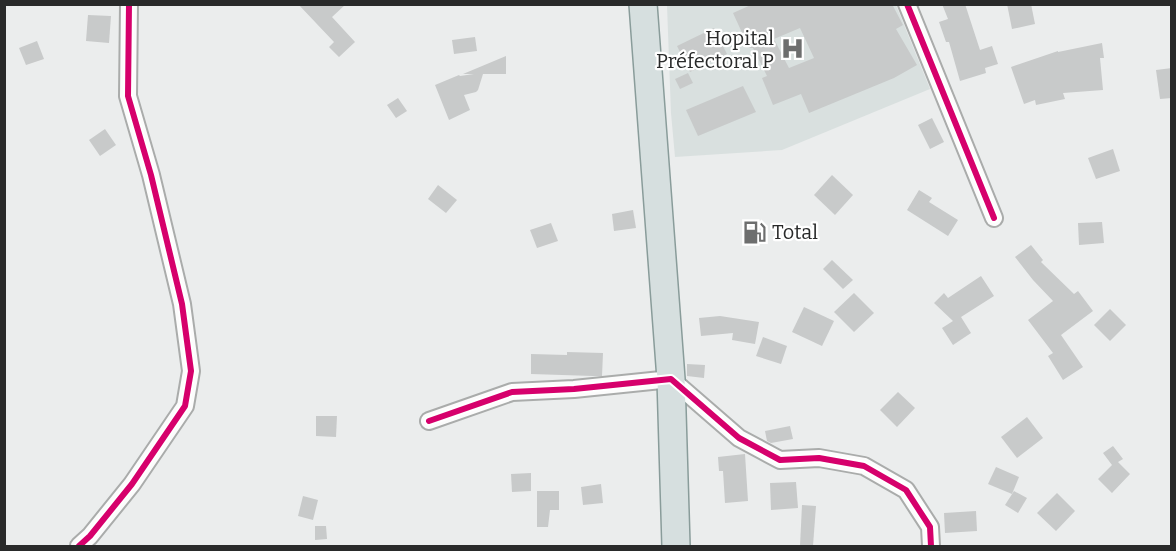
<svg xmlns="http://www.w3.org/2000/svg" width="1176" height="551" font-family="Bitter,serif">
<rect width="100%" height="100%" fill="#ebeded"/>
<polygon fill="#d9e0df" points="667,5 896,5 930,89 782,150 675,157 671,113"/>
<g fill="#c8caca" fill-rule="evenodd">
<polygon points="298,4 346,4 332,17 355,42 339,57 329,47 334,42"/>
<path d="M753,4H892L903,25L896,29L917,65L894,78L809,113L801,94L773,105L762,78L767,76L753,48H749L733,13ZM800,28L814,58L789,68L774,39Z"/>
<polygon points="942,4 965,4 980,50 992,46 998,64 985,68 986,73 960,81 949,42 946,42 939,22 948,19"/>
<polygon points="1007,4 1031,4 1035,24 1012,29"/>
<polygon points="88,15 111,16 109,43 86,41"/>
<polygon points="714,28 727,54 690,72 677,46"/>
<polygon points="475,37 477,51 454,54 452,40"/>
<polygon points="37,41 44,59 26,65 19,48"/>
<polygon points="1102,43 1104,58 1100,58 1103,90 1063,93 1065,99 1036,105 1035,100 1024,104 1011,67 1058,51 1058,52"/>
<polygon points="506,56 506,74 483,74 478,90 476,92 464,95 470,110 449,120 435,85 459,75 460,76 474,74 463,74"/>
<polygon points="1172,68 1172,98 1160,99 1156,70"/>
<polygon points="688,73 693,83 680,89 675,79"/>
<polygon points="743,86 756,112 698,136 686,110"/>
<polygon points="398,98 407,111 396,118 387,105"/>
<polygon points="932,118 944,142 930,149 918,125"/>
<polygon points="105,129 116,145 100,156 89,140"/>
<polygon points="1113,149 1120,171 1096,179 1088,158"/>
<polygon points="832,175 853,195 835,215 814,195"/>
<polygon points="438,185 457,200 446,213 428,199"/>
<polygon points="919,190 932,198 929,202 958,220 948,236 907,210"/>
<polygon points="633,210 636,228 614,231 612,214"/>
<polygon points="1102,222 1104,243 1079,245 1078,223"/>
<polygon points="551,223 558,241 537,248 530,230"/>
<polygon points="1031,245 1043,260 1041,262 1074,294 1078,291 1093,311 1061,335 1083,367 1063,380 1048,356 1053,353 1028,320 1053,301 1033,280 1015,257"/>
<polygon points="832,260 853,280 843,289 823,269"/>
<polygon points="981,276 994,296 961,317 971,333 953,345 942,328 953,321 934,303 944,293 948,298"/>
<polygon points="854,293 874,313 854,332 834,312"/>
<polygon points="804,307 834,321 822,346 792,332"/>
<polygon points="1110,309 1126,325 1110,341 1094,325"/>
<polygon points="720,316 759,322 755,344 732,340 733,333 701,336 699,318"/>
<polygon points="763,337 787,346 781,364 756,356"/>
<polygon points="567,352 603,353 602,376 593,376 531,374 531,354 567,355"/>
<polygon points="687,364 705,365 704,378 687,376"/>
<polygon points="898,392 915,408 897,427 880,410"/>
<polygon points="316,416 337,416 336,437 316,436"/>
<polygon points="1027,417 1043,438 1017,458 1001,437"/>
<polygon points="790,426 793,439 771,443 767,441 765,431"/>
<polygon points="1113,446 1123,459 1118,462 1130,474 1112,493 1098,479 1112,465 1103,453"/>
<polygon points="745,454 748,501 725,503 723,471 719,471 718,457"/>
<polygon points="996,467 1019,477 1012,494 988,484"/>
<polygon points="531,473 531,491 512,492 511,474"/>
<polygon points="796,482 798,508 771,510 770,483"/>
<polygon points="601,484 603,503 583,505 581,487"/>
<polygon points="537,491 559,491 559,510 550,510 548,527 537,527"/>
<polygon points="1014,491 1027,498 1018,513 1005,505"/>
<polygon points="1057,493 1075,511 1056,531 1037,513"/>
<polygon points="303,496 318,500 313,520 298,516"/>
<polygon points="802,505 816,506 813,546 800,546"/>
<polygon points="976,511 977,531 945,533 944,513"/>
<polygon points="315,526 326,526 327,539 315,540"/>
</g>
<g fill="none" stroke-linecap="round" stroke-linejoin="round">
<defs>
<g id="street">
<polyline points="907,4 994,218"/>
<polyline points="429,421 512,392 574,389 671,379 739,438 780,460 819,458 864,466 906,490 930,527 931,546"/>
<polyline points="79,546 90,536 132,484 185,406 191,371 182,304 151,175 128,96 129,4"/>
</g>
<polyline id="primary" points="643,4 671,379 676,546"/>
</defs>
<use href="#street" stroke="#aaacab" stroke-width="20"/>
<use href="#primary" stroke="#899c9a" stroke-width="30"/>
<use href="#street" stroke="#fcfcfc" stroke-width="16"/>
<use href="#primary" stroke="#d6dfdf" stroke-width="27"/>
<defs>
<g id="cycleway">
<polyline points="907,4 994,218"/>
<polyline points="429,421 512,392 574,389 671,379 739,438 780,460 819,458 864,466 906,490 930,527 931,546"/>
<polyline points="79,546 90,536 132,484 185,406 191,371 182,304 151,175 128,96 129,4"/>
</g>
</defs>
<use href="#cycleway" stroke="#fff" stroke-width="10"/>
<use href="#cycleway" stroke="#d6006c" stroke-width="6"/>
</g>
<defs>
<symbol id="hospital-bare" viewBox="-9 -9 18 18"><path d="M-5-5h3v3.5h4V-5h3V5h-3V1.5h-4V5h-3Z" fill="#6d6e6e" stroke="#fff" stroke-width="2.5" paint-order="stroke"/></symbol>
<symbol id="fuel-bare" viewBox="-9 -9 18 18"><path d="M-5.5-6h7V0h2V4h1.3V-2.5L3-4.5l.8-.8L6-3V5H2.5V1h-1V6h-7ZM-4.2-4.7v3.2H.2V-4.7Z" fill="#6d6e6e" stroke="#fff" stroke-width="2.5" paint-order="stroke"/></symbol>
</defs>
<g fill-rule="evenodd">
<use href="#hospital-bare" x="776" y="32" width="33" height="33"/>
<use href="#fuel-bare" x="738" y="216" width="33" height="33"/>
</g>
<g text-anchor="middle" stroke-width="4.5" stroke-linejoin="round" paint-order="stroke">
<g font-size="20" fill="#292a2a" stroke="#fff" text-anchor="end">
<text x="774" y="45">Hopital<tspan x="774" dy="23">Préfectoral P</tspan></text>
<text x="772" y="239" text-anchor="start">Total</text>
</g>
</g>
<rect width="1176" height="551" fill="none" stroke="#292a2a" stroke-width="12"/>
</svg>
